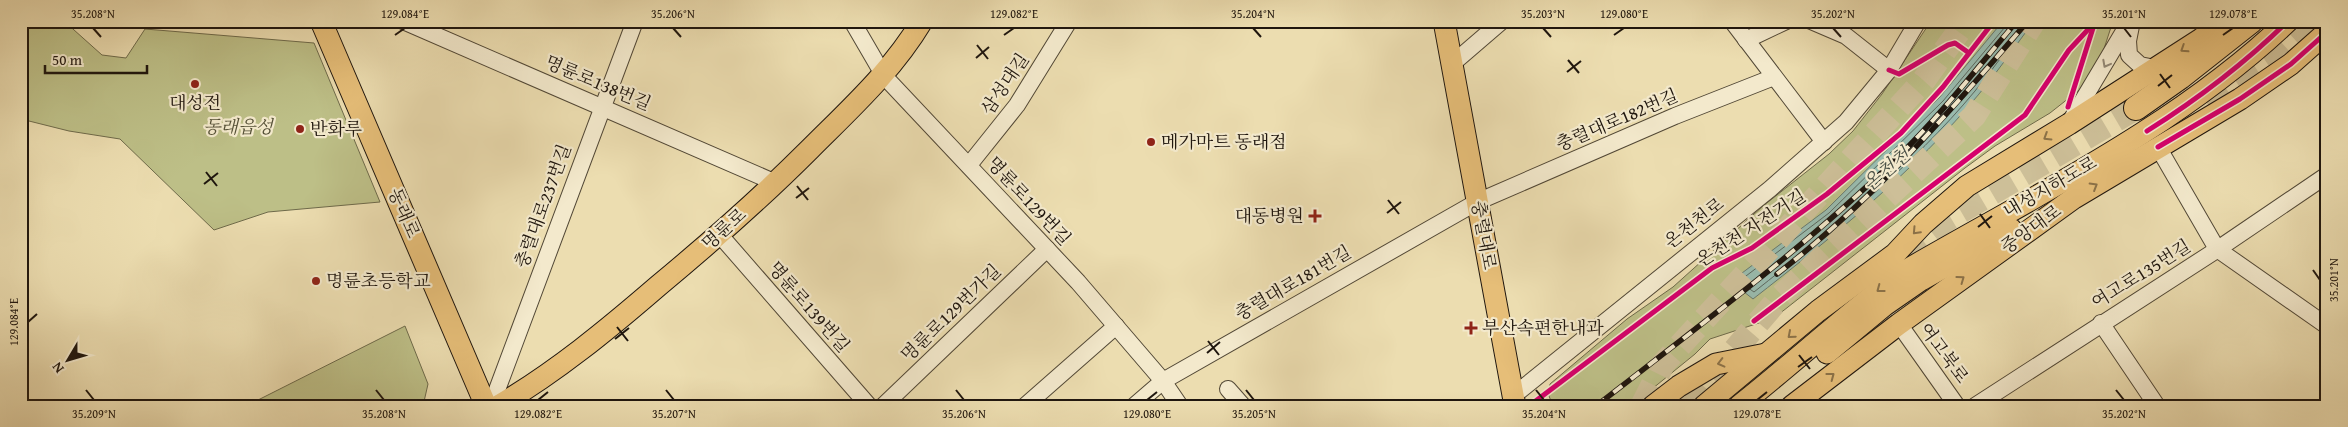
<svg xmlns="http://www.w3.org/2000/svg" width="2348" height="427" font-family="'Gentium Book Plus','Noto Serif KR',serif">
<rect width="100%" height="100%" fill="#ecddb0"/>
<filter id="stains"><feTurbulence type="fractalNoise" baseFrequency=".004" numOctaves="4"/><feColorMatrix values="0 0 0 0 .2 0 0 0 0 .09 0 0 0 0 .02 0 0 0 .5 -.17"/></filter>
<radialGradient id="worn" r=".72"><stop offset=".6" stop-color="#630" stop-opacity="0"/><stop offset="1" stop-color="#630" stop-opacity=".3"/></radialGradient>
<g fill="#bdbf87" stroke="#6e6a4a">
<polygon points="21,21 64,21 102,55 126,58 145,29 314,43 380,202 268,212 214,230 120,139 69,131 21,119"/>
<polygon points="1931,21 2113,21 2101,58 2088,83 2050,113 1995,146 1965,168 1774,318 1710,339 1695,354 1631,406 1553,406 1549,396 1550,384 1627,319 1673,287 1763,206 1829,154 1853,131 1882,94"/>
<polygon points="405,326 428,384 423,406 261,406 258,400"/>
</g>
<path fill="#99bbae" stroke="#68796e" d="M2003,21H2034C2016,45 1999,70 1979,94C1917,169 1830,239 1753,299L1739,288L1734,279L1826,210L1939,98Z"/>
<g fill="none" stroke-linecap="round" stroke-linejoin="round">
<g stroke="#5c685e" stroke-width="1">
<path d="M2006,21L2005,27L1943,101L1829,213L1742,279L1744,285L1754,292C1831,231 1913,166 1975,91C1994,68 2011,44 2028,21"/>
<polygon points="1977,70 1980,70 1980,74 1961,97 1958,97 1957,94"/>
<polygon points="1929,124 1932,124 1932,127 1903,157 1899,157 1899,153"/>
</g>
<g stroke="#cdbf98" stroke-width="24" stroke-dasharray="24 12" stroke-linecap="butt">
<polyline points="2205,100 2271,56 2309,21"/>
<polyline points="1903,254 1948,219 2136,108"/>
<polyline points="1642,406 1663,364 1924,80 1966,21"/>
<polyline points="1690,406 1697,394 1780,297 1974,116 2034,21"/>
</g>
<defs>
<g id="minor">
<polyline points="403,21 776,183"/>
<polyline points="852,21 884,76 1078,282 1163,381 1180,406"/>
<polyline points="1732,21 1824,142"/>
<polyline points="1811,21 1846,36 1889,70"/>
<polyline points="2131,26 2128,41 2129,55 2140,65 2155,68"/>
<polyline points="1746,40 1786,21"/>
<polyline points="1452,64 1502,21"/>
<polyline points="2071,120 2130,21"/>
<polyline points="2158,147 2217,249 2327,326"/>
<polyline points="969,165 1017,105 1069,21"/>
<polyline points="719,234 869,406"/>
<polyline points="2101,323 2157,406"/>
<polyline points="1899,324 1957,406"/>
<polyline points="1228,389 1243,406"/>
<polyline points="1513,396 1770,189 1846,122 1889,70 1918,21"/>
<polyline points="491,406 635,21"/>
<polyline points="883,406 1047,249"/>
<polyline points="1025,406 1116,326"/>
<polyline points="1134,406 1163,381 1477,202 1675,116 1774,77"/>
<polyline points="1975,406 2215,251 2327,175"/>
</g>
<g id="major">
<polyline points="321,21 486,406"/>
<polyline points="1444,21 1515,406"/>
<polyline points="1827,353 1885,305 1921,280 2011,229"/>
<path d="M498,406C556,372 607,330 658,286C711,242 762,197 810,149C851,108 892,71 922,21"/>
<polyline points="1653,406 1679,386 1716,364 1766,354"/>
<polyline points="1704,406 1818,311 1895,254 1923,224 1967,186 2069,124 2201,39 2224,21"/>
<path d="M1739,406C1795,362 1847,313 1905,271C2036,195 2178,126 2288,21"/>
<polyline points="1792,406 1899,324 2074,198 2240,99 2291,64 2327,32"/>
</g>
<polyline id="highway" points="2136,108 2180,77 2251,21"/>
</defs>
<use href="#minor" stroke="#524836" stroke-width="18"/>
<use href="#major" stroke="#1f160e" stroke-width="23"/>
<use href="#highway" stroke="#1f160e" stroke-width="26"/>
<use href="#minor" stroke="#f3e9cc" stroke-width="16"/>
<use href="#major" stroke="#e6be78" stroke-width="21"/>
<use href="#highway" stroke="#e6be78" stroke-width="24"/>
<defs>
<g id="rail">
<path d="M1777,274C1872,201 1950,112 2028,21"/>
<path d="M1596,406C1699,326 1803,249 1897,158C1940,116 1978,67 2017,21"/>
</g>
</defs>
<use href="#rail" stroke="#1f160e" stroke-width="5.5"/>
<use href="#rail" stroke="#f3e9cc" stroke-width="4" stroke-dasharray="11" stroke-linecap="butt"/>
<defs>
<g id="cycleway">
<polyline points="1889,70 1899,74 1948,45 1955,43 1969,53"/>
<polyline points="2068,107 2093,28"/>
<path d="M2147,131C2198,99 2245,63 2288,21"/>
<polyline points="2158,147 2240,99 2291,64 2327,32"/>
<polyline points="1754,321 2025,115 2069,50 2096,21"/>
<polyline points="1529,406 1712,268 1752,248 1827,194 1901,133 1943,87 1994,21"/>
</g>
</defs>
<use href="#cycleway" stroke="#f3e9cc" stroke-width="8"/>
<use href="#cycleway" stroke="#d6006c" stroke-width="5"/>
</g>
<defs><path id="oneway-chevron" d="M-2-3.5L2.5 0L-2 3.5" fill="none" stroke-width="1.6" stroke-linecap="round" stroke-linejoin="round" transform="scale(1.25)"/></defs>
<g stroke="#8c7248">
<use href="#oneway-chevron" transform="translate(2184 49) rotate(147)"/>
<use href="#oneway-chevron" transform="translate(2047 137) rotate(148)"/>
<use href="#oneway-chevron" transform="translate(2094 186) rotate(-31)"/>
<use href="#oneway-chevron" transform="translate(1916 231) rotate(133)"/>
<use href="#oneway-chevron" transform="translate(1961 279) rotate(-36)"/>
<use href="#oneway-chevron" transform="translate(1880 289) rotate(143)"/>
<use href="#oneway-chevron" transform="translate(1791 335) rotate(139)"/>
<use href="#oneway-chevron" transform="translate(1721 363) rotate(166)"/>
<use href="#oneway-chevron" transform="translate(1831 376) rotate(-37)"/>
</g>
<use stroke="#948a76" href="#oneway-chevron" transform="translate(2106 64) rotate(118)"/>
<path fill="none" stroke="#1f160e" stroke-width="2" d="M93,28L101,37M673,28L681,37M1253,28L1261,37M1543,28L1551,37M1833,28L1841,37M2124,28L2131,37M395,35L405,28M1004,35L1014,28M1614,35L1624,28M2223,35L2233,28M977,45L988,59M976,58L989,47M1568,60L1579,73M1567,72L1581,61M2160,74L2170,88M2158,86L2172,75M206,172L217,186M204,184L218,173M797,186L808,200M796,198L809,188M1388,200L1399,214M1387,213L1401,202M1980,214L1990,228M1978,227L1992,216M2313,270L2320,280M28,322L37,314M617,327L628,341M615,339L629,328M1208,341L1219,355M1207,353L1220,342M1799,355L1810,369M1798,367L1812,357M86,390L94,400M376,390L384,400M666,390L674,400M956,390L964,400M1246,390L1254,400M1536,390L1544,400M2116,390L2124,400M538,400L548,392M1147,400L1157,392M1757,400L1767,392"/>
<g fill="#8f2418" stroke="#f3e9cc" stroke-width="2">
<circle cx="195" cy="84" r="5"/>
<circle cx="300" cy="129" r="5"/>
<circle cx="1151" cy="142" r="5"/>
<path d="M1312.5 208.5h5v5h5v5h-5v5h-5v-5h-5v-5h5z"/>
<circle cx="316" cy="281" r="5"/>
<path d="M1468.5 320.5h5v5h5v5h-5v5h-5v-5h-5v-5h5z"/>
</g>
<g text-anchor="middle" stroke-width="4.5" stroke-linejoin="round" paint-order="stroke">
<g font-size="18" fill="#1f160e" stroke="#f3e9cc">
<text transform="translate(598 83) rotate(23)" y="6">명륜로138번길</text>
<text transform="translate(1005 84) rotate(-56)" y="6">삼성대길</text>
<text transform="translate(1617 120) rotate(-23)" y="6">충렬대로182번길</text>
<text transform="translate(2050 187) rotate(-30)" y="6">내성지하도로</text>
<text transform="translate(1029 201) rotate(47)" y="6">명륜로129번길</text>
<text transform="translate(543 206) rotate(-70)" y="6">충렬대로237번길</text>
<text transform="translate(404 213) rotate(67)" y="6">동래로</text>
<text transform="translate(1694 223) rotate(-38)" y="6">온천천로</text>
<text transform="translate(1751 228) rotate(-33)" y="6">온천천 자전거길</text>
<text transform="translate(724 229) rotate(-42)" y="6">명륜로</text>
<text transform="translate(2031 229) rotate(-36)" y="6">중앙대로</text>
<text transform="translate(1484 235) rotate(80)" y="6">충렬대로</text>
<text transform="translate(2141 274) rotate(-32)" y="6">여고로135번길</text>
<text transform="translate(1293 283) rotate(-30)" y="6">충렬대로181번길</text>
<text transform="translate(809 307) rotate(49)" y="6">명륜로139번길</text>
<text transform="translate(951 313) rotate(-44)" y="6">명륜로129번가길</text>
<text transform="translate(1944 353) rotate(54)" y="6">여고북로</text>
</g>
<g font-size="18" fill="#1f160e" stroke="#f3e9cc" text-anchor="start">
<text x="195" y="109" text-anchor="middle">대성전</text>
<text x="310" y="135">반화루</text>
<text x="1161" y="148">메가마트 동래점</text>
<text x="1304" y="222" text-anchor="end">대동병원</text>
<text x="326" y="287">명륜초등학교</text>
<text x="1482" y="334">부산속편한내과</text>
</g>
<g font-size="18" font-style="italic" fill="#565138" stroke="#f3e9cc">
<text x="238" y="133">동래읍성</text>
</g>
<g font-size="19" font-style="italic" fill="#4a5046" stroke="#f3e9cc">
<text transform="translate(1886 169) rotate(-40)" y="7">온천천</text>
</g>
</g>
<rect width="2348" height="427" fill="none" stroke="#ecddb0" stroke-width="55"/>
<g transform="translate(68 360) rotate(232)" stroke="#f3e9cc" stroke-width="4" paint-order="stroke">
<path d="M0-4L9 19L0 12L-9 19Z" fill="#1f160e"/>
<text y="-8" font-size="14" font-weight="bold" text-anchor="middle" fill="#1f160e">N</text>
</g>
<path d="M45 65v8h102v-8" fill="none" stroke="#1f160e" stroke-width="2.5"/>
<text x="52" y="65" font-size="15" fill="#1f160e" stroke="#f3e9cc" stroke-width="4" paint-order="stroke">50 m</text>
<rect x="28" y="28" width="2292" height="372" fill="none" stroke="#1f160e" stroke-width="2"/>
<g font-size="12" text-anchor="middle" fill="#1f160e">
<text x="93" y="18">35.208°N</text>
<text x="405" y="18">129.084°E</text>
<text x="673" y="18">35.206°N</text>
<text x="1014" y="18">129.082°E</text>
<text x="1253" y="18">35.204°N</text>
<text x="1543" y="18">35.203°N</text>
<text x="1624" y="18">129.080°E</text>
<text x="1833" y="18">35.202°N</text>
<text x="2124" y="18">35.201°N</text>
<text x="2233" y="18">129.078°E</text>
<text transform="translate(2334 280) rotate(-90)" y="4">35.201°N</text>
<text transform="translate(14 322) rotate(-90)" y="4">129.084°E</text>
<text x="94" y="418">35.209°N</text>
<text x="384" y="418">35.208°N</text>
<text x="538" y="418">129.082°E</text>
<text x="674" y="418">35.207°N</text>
<text x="964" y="418">35.206°N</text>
<text x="1147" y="418">129.080°E</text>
<text x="1254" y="418">35.205°N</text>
<text x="1544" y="418">35.204°N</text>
<text x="1757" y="418">129.078°E</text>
<text x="2124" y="418">35.202°N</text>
</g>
<rect width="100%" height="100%" filter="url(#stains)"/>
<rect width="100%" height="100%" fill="url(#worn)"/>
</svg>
